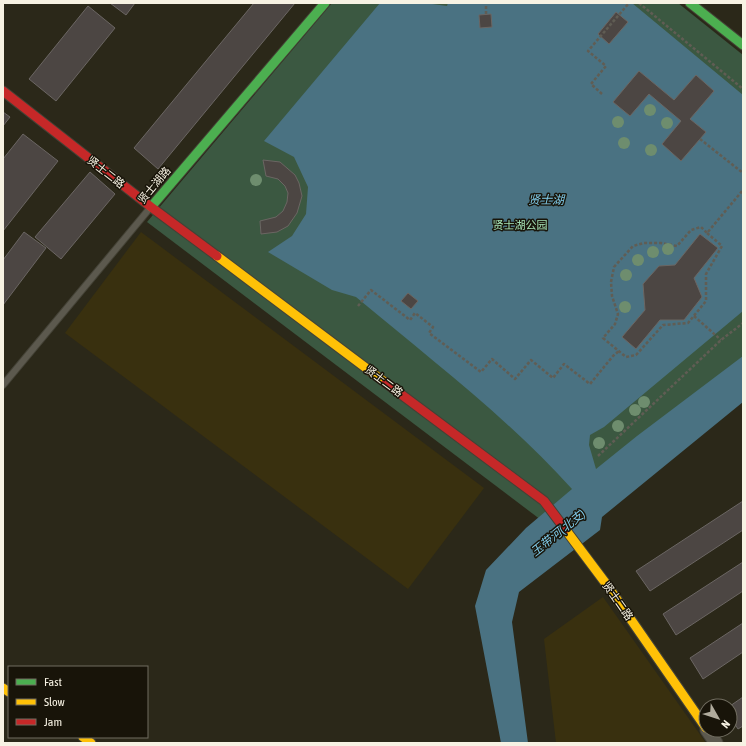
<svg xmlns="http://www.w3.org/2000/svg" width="746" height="746" font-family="'Asap Condensed','Noto Sans SC',sans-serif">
<rect width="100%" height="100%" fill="#2b2819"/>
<g fill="#39300f">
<polygon points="141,232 484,488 408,589 65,333"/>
<polygon points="603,597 706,743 556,743 544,639"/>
</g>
<polygon fill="#3b5841" points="332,3 678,3 743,55 743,363 545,523 147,222"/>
<path fill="#4a7282" d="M380,3H425L447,6L448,3H632L743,95V311L604,427L590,435L589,445L596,469L637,436L743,356V402L602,517L600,530L519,592L512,622L528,743H501L475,606L486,570L526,528L572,489C508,418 430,359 356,297L332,290L268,252L292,236L306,214L308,187L294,157L264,141Z"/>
<g fill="#4c4643" stroke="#6b6663">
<polygon points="110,3 135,3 126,15"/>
<polygon points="254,3 295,3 158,169 134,148"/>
<polygon points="88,6 115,28 56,101 29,79"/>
<polygon points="616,12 628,22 609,44 598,34"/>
<polygon points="491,14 492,27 480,28 479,15"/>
<polygon points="639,71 674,100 696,75 714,91 690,119 706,132 681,161 662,144 681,121 649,94 630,116 613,102"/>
<polygon points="3,112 10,117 3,126"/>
<polygon points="23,134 58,161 3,231 3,159"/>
<polygon points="263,160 280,162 295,175 299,183 302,196 297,213 288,226 277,232 261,234 260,221 276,217 283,211 287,202 288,193 285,186 278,179 266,176"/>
<polygon points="90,172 115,194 61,259 35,237"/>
<polygon points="24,232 46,248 3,305 3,260"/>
<polygon points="700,234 718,248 694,278 702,297 684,320 660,320 636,349 622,337 645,310 643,284 659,266 675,265"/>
<polygon points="408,293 418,301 411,309 401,301"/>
<polygon points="743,501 743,530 650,591 636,571"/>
<polygon points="743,562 743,591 676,635 663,614"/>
<polygon points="743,623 743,652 703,679 690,658"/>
<polygon points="743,697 743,726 738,729 730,717 730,706"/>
</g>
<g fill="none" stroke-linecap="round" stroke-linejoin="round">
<defs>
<polyline id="lane" points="3,385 150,208"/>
<polyline id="street" points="707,730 716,743"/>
<g id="fast">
<polyline points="690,3 743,45"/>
<polyline points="151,207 325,3"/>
</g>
<g id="slow">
<polyline points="217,256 386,383"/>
<polyline points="565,529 607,585 706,728"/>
<polyline points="3,688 9,692"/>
<polyline points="83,737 91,743"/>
</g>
<g id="jam">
<polyline points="3,91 151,207 217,256"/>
<polyline points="386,383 544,501 565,529"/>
</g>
</defs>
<use href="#lane" stroke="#444236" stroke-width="8"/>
<use href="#street" stroke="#444236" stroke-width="15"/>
<use href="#fast" stroke="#444236" stroke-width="11"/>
<use href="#slow" stroke="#444236" stroke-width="11"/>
<use href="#jam" stroke="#444236" stroke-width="11"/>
<g stroke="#605d54" stroke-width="2.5" stroke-dasharray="3 2" stroke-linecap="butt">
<polyline points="639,3 743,89"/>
<polyline points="486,14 486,3"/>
<polyline points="602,94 591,84 606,66 588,51 629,3"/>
<polyline points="700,139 743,173"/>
<polyline points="707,233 722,246 706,274 706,301 688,323 663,325 636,355 626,357 603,338 615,324 618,314 612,296 611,282 614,267 633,246 644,243 661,243 677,246 691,230 701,227 707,233 743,190"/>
<polyline points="358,306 371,290 410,320 415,313 433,327 429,333 481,372 492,359 515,379 531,360 553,378 564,364 590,384 613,356 619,351"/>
<polyline points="694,316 721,340"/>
<polyline points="598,456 721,340 743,323"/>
</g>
<use href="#lane" stroke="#5c594e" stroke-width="6"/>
<use href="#street" stroke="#5c594e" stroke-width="13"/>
<use href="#fast" stroke="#4caf50" stroke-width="9"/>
<use href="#slow" stroke="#ffc107" stroke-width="9"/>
<use href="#jam" stroke="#c62828" stroke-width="9"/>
</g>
<g fill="#6e8d6e">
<circle cx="650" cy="110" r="6"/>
<circle cx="618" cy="122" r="6"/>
<circle cx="667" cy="123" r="6"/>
<circle cx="624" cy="143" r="6"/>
<circle cx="651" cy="150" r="6"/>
<circle cx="256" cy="180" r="6"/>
<circle cx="668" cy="249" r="6"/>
<circle cx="653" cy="252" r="6"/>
<circle cx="638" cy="260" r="6"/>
<circle cx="626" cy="275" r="6"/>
<circle cx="625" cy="307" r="6"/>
<circle cx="644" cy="402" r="6"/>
<circle cx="635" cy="410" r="6"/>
<circle cx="618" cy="426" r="6"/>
<circle cx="599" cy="443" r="6"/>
</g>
<g text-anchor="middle" stroke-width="3" stroke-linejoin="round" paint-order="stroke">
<g font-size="11" fill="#f7f2e3" stroke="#181409">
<text transform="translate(106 172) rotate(38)" y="4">贤士二路</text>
<text transform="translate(154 185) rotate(-50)" y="4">贤士湖路</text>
<text transform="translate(384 381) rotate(37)" y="4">贤士二路</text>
<text transform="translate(618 601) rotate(55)" y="4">贤士二路</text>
</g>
<g font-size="11" fill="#a4e0b4" stroke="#181409">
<text x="520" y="229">贤士湖公园</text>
</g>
<g font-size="12" font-style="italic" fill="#80cceb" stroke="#181409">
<text x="546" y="204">贤士湖</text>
<text transform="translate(558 533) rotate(-39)" y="4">玉带河(北支)</text>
</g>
</g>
<rect width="746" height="746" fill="none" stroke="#f7f2e3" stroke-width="8"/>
<rect x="8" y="666" width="140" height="72" fill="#181409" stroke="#716d60"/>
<rect x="16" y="679" width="20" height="6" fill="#4caf50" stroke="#716d60"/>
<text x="44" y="686" font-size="12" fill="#f7f2e3">Fast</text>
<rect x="16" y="699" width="20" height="6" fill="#ffc107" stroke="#716d60"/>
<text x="44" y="706" font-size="12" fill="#f7f2e3">Slow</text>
<rect x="16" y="719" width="20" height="6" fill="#c62828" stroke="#716d60"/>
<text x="44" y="726" font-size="12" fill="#f7f2e3">Jam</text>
<g transform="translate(718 718) rotate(129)"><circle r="19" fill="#181409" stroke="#716d60"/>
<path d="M0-3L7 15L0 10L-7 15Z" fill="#b0ab9c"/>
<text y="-6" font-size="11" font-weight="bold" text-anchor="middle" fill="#f7f2e3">N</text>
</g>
</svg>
